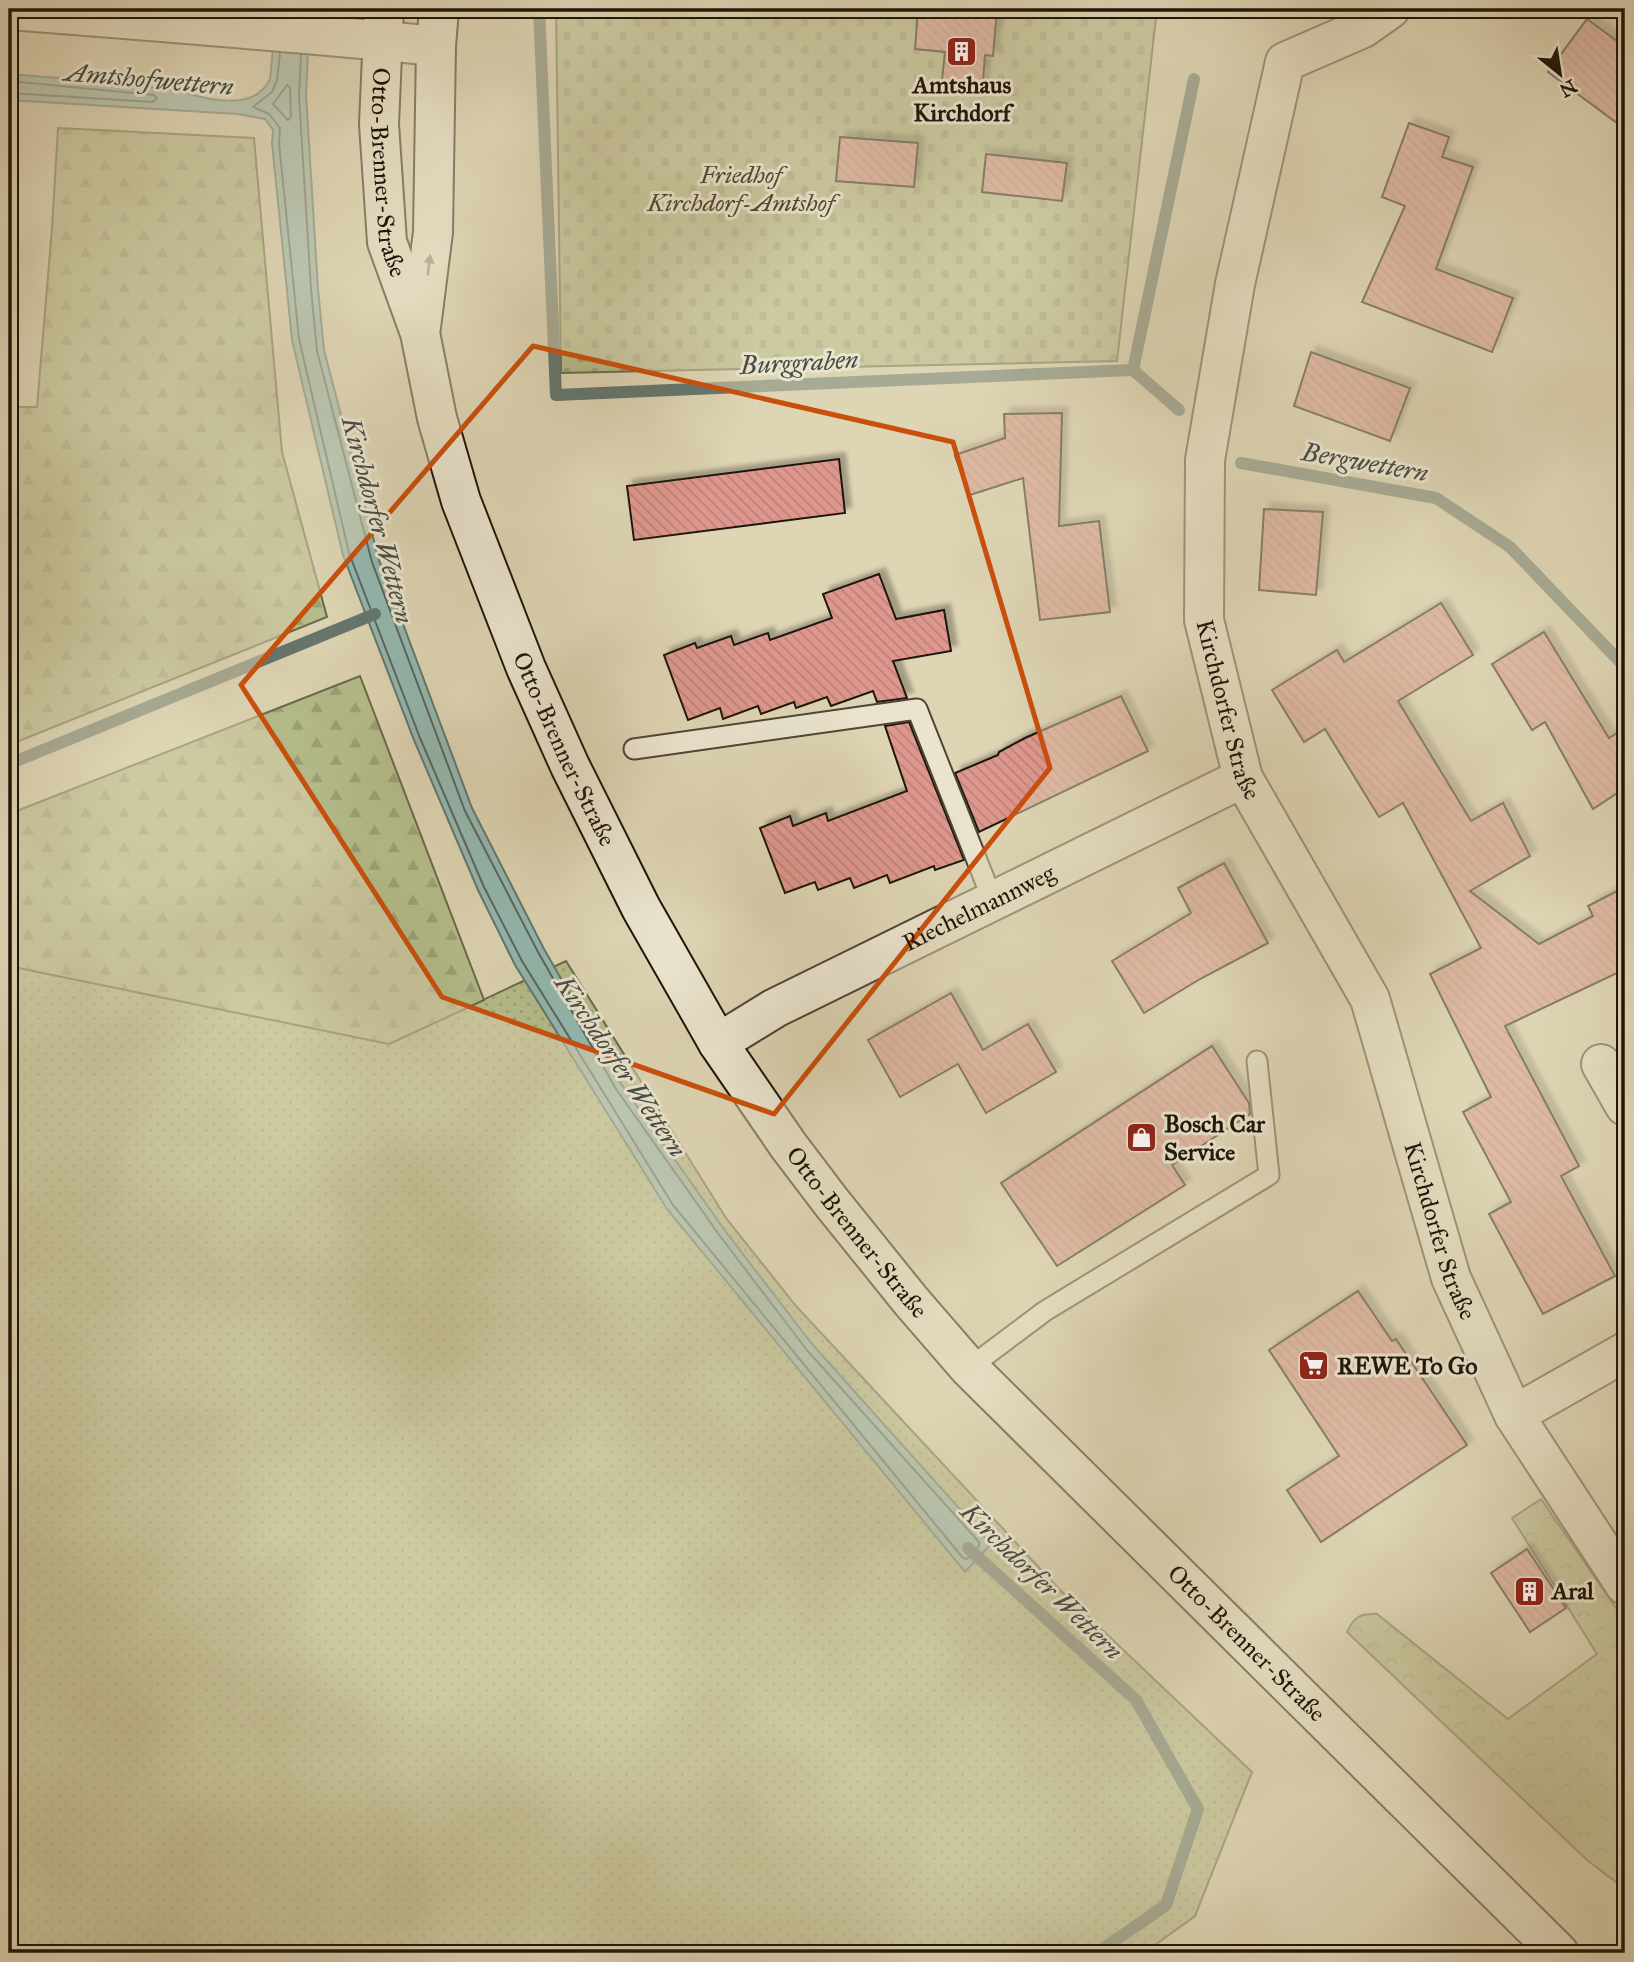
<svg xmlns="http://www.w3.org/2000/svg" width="1634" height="1962" font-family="'IM FELL Great Primer',serif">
<defs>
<pattern id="grass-dots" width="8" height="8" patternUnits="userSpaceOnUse" patternTransform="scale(1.75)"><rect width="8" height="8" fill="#b5bc8b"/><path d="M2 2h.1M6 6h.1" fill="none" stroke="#9ba177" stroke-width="1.8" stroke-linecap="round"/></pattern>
<pattern id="forest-firs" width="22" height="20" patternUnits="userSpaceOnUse" patternTransform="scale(1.75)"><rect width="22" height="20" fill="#b5bc8b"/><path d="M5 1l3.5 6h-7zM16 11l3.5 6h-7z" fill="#9ba177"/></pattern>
<pattern id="cemetery-stones" width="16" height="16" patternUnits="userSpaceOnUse" patternTransform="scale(1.75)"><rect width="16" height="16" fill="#b5bc8b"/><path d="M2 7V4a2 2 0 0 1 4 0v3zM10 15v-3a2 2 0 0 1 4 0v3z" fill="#9ba177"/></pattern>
<pattern id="park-crowns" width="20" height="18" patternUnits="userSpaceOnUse" patternTransform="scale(1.75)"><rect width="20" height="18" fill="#b5bc8b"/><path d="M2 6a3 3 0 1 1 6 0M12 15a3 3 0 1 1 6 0" fill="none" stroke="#9ba177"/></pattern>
<pattern id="building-back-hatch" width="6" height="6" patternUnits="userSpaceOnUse" patternTransform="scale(1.75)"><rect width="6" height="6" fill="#de978e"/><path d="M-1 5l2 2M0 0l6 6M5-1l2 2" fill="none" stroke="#be8179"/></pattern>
<filter id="shadow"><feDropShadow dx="6" dy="-6" stdDeviation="2" flood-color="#0004"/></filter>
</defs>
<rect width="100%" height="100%" fill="#ded5b4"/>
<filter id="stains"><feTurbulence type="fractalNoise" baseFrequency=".00286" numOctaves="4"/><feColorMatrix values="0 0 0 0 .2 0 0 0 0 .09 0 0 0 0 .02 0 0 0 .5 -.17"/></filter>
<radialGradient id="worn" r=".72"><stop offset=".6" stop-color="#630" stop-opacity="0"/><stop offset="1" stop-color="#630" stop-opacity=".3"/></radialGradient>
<polygon fill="url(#grass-dots)" stroke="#6a684a" stroke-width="2" points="566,961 726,1218 796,1306 1059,1589 1252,1772 1195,1916 1144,1953 9,1953 9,966 389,1044"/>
<g fill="url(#forest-firs)" stroke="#6a684a" stroke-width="2">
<polygon points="58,128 254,138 282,452 327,617 9,745 9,407 37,407 52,228"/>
<polygon points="360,676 484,1000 389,1044 9,966 9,814"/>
</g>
<polygon fill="url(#cemetery-stones)" stroke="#6a684a" stroke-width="2" points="556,9 1157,9 1117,361 561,373"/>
<path fill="url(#park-crowns)" stroke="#6a684a" stroke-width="2" d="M1541,1499L1625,1621V1889L1587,1860L1347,1632C1354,1617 1360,1613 1377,1614L1508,1719L1597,1654L1512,1518Z"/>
<g fill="#b5bc8b" stroke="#6a684a" stroke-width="2">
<rect x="9" y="149" width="7" height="55"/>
<polygon points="9,310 17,345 9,360"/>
</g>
<path fill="#93b8b1" stroke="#64766e" stroke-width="2" d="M277,9H310L306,95L318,289L324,350L379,560L472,808L544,949L622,1085L726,1232L812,1344L991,1544L965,1572L667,1209L515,965L478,890L414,740L343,555L292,340L272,143L273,130L265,119L238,114L9,100V74C61,79 115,80 166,89C191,93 216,104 241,100C255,98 264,91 270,79Z"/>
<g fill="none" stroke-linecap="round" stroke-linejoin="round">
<g stroke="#58665d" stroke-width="2">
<polyline points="280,53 277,80 272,92 253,107 269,114 280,128 279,143 299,339 349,553 420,738 484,887 522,961 673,1205 963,1558 967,1559 979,1546 979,1542 806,1349 720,1236 616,1089 538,952 465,811 372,562 317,351 311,289 299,96 301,55"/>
<polyline points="9,81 154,95 157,98 153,102 9,93"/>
<polygon points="287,85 290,88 291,117 288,120 273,104"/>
</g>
<g stroke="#64766e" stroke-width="12">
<polyline points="539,9 556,395 1133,370"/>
<polyline points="1133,370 1194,79"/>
<polyline points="1133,370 1179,410"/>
<polyline points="1241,463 1436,498 1510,547 1625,667"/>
<polyline points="9,764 375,614"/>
<polyline points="968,1548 1136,1700 1198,1809 1166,1905 1097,1953"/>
</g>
</g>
<g fill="url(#building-back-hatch)" stroke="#1e1409" stroke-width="2" filter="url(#shadow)">
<polygon points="918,9 997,9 993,56 985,55 982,94 941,90 945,52 915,49"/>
<polygon points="1587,19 1625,47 1625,129 1548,72"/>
<polygon points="1409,123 1449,137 1442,157 1473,167 1436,269 1513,298 1492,352 1362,302 1405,206 1382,197"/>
<polygon points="840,137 918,143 914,187 836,181"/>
<polygon points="986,154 1067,163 1062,201 982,192"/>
<polygon points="1311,352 1410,388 1390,441 1294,406"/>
<polygon points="1062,413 1059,526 1099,521 1110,612 1040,620 1023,478 970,495 955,455 1005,438 1004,414"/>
<polygon points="839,459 845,513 634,540 627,486"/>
<polygon points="1264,509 1323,512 1316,595 1259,590"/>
<polygon points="879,574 896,619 944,610 951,651 893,661 907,698 877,702 873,691 831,706 827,697 796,708 794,702 761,714 758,706 723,719 720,708 688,720 664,655 695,643 697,648 731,636 734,645 768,633 770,640 832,618 823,594"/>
<polygon points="1441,603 1473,655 1398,701 1471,821 1503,803 1530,856 1470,891 1539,944 1593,916 1588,906 1625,887 1625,984 1619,972 1505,1026 1579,1166 1561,1176 1615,1276 1543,1314 1489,1214 1511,1202 1463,1112 1491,1097 1430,974 1481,948 1403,803 1379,817 1325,729 1304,742 1272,690 1337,650 1344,662"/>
<polygon points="1544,632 1609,738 1625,728 1625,788 1593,809 1545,722 1532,730 1492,664"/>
<polygon points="1121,696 1148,751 979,832 955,773 998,755 999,752 1025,738"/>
<polygon points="909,722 964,860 935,870 934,866 890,883 887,875 854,888 850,878 818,890 815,882 785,893 760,828 790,816 793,826 826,813 828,821 907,791 885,726"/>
<polygon points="1224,863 1268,943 1200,979 1144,1013 1112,961 1191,913 1178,888"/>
<polygon points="951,993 983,1050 1028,1024 1056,1072 986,1113 958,1064 900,1097 868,1040"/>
<polygon points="1212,1046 1249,1103 1250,1114 1172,1165 1185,1185 1057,1266 1001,1183"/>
<polygon points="1358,1291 1392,1341 1396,1339 1467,1445 1321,1542 1287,1490 1339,1456 1269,1350"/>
<polygon points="1527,1549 1566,1608 1530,1632 1491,1573"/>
</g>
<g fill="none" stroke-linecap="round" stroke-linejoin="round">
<defs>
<g id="lane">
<polyline points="634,749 917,709 993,901"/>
<polyline points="969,1368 1045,1311 1269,1175 1257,1061"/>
</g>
<g id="street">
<path id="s1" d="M1390,9L1363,28L1285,62L1235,284L1205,460L1204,620L1243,778L1370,999L1451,1278L1514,1415L1625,1585"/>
<path d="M9,10C151,21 294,32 436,46"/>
<path id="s2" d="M718,1043L775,1008L1243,778"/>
<polyline points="1601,1064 1625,1106"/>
<polyline points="1514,1415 1625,1352"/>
</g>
<g id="secondary">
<path id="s3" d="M384,9L379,124L387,242L420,333L437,418L461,501L526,668L570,766L641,908L718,1043L788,1145L832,1203L911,1301L969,1368L1559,1953"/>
<polyline points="421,327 433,232 436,46 439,9"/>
</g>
</defs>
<use href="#lane" stroke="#4e4434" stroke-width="23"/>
<use href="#street" stroke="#4e4434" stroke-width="42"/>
<use href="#secondary" stroke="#1e1409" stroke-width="42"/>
<use href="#lane" stroke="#eae4ce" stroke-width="19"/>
<use href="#street" stroke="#eae4ce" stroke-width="38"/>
<use href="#secondary" stroke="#eae4ce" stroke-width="38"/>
</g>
<defs><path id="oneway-solid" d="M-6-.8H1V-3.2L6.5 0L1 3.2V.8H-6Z" transform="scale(1.75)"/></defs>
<use fill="#8e8675" href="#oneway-solid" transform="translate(429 265) rotate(-83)"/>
<path d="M0 0H1634V1962H0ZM533,346L953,442L1050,768L774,1114L442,997L241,685Z" fill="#ded5b4" fill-opacity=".55" fill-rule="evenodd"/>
<path fill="none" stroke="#ca4f0c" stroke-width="5" stroke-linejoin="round" d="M533,346L953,442L1050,768L774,1114L442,997L241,685Z"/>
<defs>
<symbol id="building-square" viewBox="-11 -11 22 22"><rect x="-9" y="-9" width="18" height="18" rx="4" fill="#8f2418" stroke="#eae4ce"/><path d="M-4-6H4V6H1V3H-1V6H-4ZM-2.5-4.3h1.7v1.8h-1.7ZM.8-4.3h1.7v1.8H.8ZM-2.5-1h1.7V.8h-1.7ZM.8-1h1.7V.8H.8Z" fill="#fff"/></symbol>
<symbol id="shop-square" viewBox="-11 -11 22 22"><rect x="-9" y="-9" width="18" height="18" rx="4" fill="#8f2418" stroke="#eae4ce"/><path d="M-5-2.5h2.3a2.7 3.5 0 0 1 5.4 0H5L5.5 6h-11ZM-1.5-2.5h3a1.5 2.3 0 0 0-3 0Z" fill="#fff"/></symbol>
<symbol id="supermarket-square" viewBox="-11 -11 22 22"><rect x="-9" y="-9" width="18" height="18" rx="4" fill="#8f2418" stroke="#eae4ce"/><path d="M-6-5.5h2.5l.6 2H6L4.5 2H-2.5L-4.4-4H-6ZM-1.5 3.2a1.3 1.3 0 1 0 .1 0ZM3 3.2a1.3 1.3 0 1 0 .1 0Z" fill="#fff"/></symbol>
</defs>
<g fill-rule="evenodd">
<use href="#building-square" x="944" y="34" width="35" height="35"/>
<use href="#shop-square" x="1124" y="1120" width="35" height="35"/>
<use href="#supermarket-square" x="1296" y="1348" width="35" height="35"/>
<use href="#building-square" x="1512" y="1574" width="35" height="35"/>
</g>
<g text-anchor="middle" stroke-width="6" stroke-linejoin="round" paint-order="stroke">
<g font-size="24" font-weight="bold" fill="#1e1409" stroke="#eae4ce" text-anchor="start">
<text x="962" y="93" text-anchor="middle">Amtshaus<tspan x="962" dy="28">Kirchdorf</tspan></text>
<text x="1164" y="1132">Bosch Car<tspan x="1164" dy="28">Service</tspan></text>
<text x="1337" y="1374">REWE To Go</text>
<text x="1552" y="1599">Aral</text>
</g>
<g font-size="24" fill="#1e1409" stroke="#eae4ce">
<text dy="8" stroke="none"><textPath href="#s3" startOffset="164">Otto-Brenner-Straße</textPath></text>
<text dy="8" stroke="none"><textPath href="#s1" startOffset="777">Kirchdorfer Straße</textPath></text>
<text dy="8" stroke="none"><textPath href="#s3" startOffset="772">Otto-Brenner-Straße</textPath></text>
<text dy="8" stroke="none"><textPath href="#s2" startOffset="294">Riechelmannweg</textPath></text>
<text dy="8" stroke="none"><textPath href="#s1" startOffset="1344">Kirchdorfer Straße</textPath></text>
<text dy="8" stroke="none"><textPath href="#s3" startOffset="1339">Otto-Brenner-Straße</textPath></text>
<text dy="8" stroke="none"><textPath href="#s3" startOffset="1906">Otto-Brenner-Straße</textPath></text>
</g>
<g font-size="24" font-style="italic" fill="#4b4630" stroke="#eae4ce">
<text x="741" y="183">Friedhof<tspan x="741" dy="28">Kirchdorf-Amtshof</tspan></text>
</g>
<g font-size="26" font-style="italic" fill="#474d44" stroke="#eae4ce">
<text transform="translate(149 79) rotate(5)" y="9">Amtshofwettern</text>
<text transform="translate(799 362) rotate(-3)" y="9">Burggraben</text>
<text transform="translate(1365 462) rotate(10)" y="9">Bergwettern</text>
<text transform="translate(378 520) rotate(75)" y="9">Kirchdorfer Wettern</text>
<text transform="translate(621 1066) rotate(56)" y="9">Kirchdorfer Wettern</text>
<text transform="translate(1042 1581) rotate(44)" y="9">Kirchdorfer Wettern</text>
</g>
</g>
<rect width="1634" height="1962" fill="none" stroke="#ded5b4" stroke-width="35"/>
<rect x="10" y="10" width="1613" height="1941" fill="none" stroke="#1e1409" stroke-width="3.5"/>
<rect x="18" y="18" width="1599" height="1927" fill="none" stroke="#1e1409" stroke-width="2"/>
<g transform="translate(1560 74) rotate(150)" stroke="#eae4ce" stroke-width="5" paint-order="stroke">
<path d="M0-5L12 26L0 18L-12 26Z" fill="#1e1409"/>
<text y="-10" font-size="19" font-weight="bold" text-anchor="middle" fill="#1e1409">N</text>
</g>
<rect width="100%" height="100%" filter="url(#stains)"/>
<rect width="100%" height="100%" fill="url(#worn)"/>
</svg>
